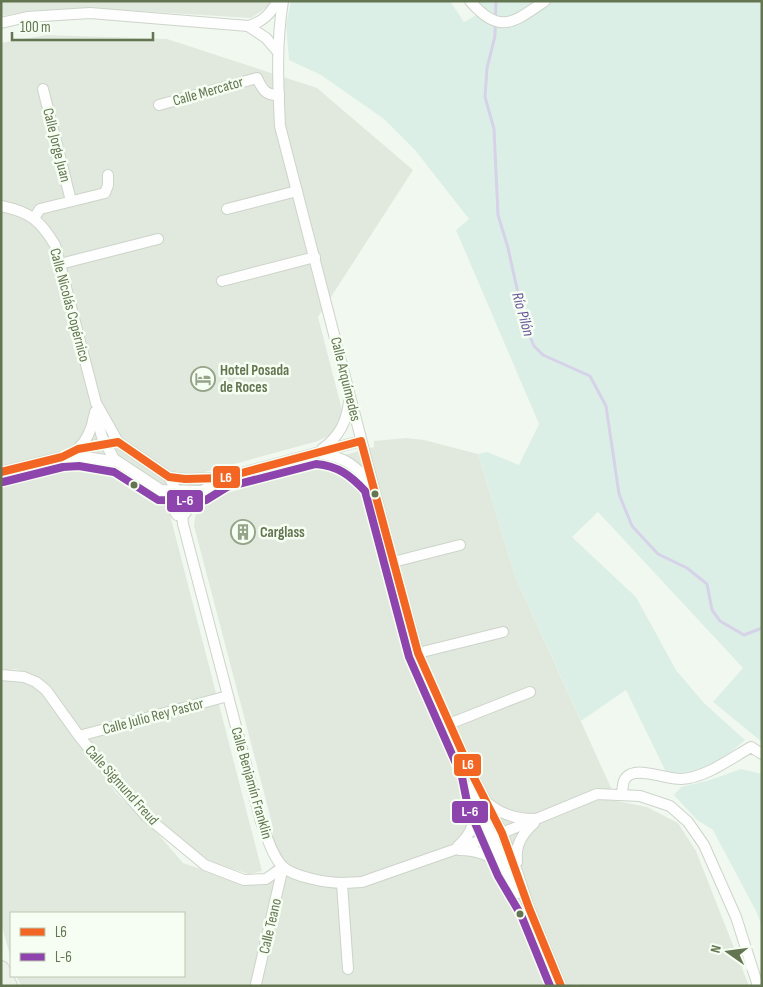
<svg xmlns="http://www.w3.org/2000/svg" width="763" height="987" font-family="'Sofia Sans Condensed',sans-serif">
<rect width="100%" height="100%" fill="#f1f8f0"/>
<g fill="#e1e8dd">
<polygon points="1,1 272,1 272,4 251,18 89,8 29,11 1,16"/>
<polygon points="47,35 167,39 317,88 413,170 318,317 342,410 338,423 330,435 318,441 201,473 170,515 262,871 249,874 212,863 154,820 110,771 47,685 16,669 1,671 1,43"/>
<polygon points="406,438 424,440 478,454 515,576 617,801 647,807 678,823 696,851 749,986 578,986 578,984 565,986 21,986 16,976 184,976 184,913 11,913 11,959 1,923 1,681 21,679 39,690 116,793 159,835 183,863 248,885 270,872 275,862 272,823 194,526 195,517 204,499 211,491 374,447 374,441"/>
</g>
<g fill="#dcefe7">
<path d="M291,1H450L464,22L480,13L470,1H762V742L713,702L743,668L598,512L572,537L636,597L676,670L704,703L745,740C730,754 708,770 686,773C680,774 672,772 666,772L626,690L581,721L515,576L478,454L487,452L519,465L539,424L456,230L469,219L415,150L384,119L321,75L289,60L286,25Z"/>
<polygon points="741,769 762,774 762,926 756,911 713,830 697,820 674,795 681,787 710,780"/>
</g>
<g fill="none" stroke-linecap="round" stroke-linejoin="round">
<polyline stroke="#d6d2e8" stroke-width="3" points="496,1 495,36 487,68 485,97 494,129 498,215 508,248 525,325 534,346 543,355 590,376 606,406 619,494 632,526 658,554 687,568 707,584 712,610 720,621 744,635 762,628"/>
<defs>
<g id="minor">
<path d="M283,1C276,43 278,84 280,126L393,562L418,653L427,676L472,774L502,833L517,871L529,908L561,986"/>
<path d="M470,1C500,36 514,22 545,1"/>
<path d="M1,23L27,17L90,13L248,26C263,22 270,14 278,1"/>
<polyline points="248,26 266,38 278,52"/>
<polyline points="43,89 71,201"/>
<path d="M159,105L257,78C262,89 266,96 279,95"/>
<path d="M1,206C30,212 40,220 55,245L96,403L118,442L162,472L169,477L185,479L223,478L361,441"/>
<polyline points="227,209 297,191"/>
<polyline points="34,218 40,209 105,193 108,185 108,175"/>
<polyline points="60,264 158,239"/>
<polyline points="222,281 315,257"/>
<polyline points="95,412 102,437 114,459 161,490 202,491 222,479"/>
<path d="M78,449C87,440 92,429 94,416"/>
<path d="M322,449C339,437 347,422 349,401"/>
<path d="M321,454C345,457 356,466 371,484"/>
<polyline points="67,455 78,449 111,442"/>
<polyline points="1,472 62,457 79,456 118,462"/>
<path d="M169,477L180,498L183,524L261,822C267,836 272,856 283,867C294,877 328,883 342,883C349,883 355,882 362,882L502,833L597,794L640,796L670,806L688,822L704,845L736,917L758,986"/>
<polyline points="161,490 177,515"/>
<polyline points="183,516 202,491"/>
<polyline points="393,562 460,545"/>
<polyline points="418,653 503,632"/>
<polyline points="1,675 24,677 36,682 46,690 79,736 116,782 147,817 205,865 244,880 266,879 283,867"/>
<polyline points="449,724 530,692"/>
<polyline points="79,736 228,696"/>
<polyline points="473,785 477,803 507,872 519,893"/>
<path d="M622,794C623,786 622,778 631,774C644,769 666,779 681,779C705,778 730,759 751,747L762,754"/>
<path d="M489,804C502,815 517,819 534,819"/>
<path d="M458,846C472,834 475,821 477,804"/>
<path d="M459,850C478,850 491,855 504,869"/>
<path d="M517,862C515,845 522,834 534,823"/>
<polyline points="342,884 348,969"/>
<polyline points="256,984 283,867"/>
</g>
<polyline id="trunk" points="1,969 9,986"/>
</defs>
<use href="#minor" stroke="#cdd4ca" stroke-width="12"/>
<use href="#trunk" stroke="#cfd6c9" stroke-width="18"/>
<use href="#minor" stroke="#fdfefd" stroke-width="10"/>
<use href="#trunk" stroke="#ecf2e8" stroke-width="16"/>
<defs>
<polyline id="bus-1" points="1,472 62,457 78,449 118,442 169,477 185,479 223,478 361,441 418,653 472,774 502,833 529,908 561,986"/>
<path id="bus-2" d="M3,482L63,467L79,466L114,472L158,500L202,501L206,500L227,487L316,464C338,466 350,475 365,491L409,657L462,777L468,807L498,876L521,915L550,986"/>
</defs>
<use href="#bus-1" stroke="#f6fef3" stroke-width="11"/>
<use href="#bus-2" stroke="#f6fef3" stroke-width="11"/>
<use href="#bus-1" stroke="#f26522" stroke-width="8"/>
<use href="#bus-2" stroke="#8e44ad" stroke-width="8"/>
</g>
<defs>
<symbol id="hotel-ring" viewBox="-11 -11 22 22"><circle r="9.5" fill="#f6fef3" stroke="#95a389" stroke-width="1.5"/><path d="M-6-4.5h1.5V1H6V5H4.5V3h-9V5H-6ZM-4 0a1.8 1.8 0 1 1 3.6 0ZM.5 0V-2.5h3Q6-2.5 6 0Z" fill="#95a389"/></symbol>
<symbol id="building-ring" viewBox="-11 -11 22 22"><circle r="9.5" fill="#f6fef3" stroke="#95a389" stroke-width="1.5"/><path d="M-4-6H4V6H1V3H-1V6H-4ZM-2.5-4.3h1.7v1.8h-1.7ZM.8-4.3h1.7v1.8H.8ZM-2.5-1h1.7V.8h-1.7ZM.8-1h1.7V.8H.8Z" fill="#95a389"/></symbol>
</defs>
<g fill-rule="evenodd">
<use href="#hotel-ring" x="189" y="365" width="28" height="28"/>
<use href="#building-ring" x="229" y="518" width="28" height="28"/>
</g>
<g fill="#647551" stroke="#f6fef3" stroke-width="2">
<circle cx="134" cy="485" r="4.5"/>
<circle cx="375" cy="494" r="4.5"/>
<circle cx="520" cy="914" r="4.5"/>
</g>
<g text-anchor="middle" stroke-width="5" stroke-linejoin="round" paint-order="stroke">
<g font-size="15" fill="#647551" stroke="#f6fef3">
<text transform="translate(208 91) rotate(-16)" y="5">Calle Mercator</text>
<text transform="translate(57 145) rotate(76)" y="5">Calle Jorge Juan</text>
<text transform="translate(70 305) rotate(75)" y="5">Calle Nicolás Copérnico</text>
<text transform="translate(346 379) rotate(76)" y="5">Calle Arquímedes</text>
<text transform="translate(153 716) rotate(-15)" y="5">Calle Julio Rey Pastor</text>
<text transform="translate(252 783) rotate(74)" y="5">Calle Benjamín Franklin</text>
<text transform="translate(122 785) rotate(48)" y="5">Calle Sigmund Freud</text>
<text transform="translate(270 926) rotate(-77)" y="5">Calle Teano</text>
</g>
<g font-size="15" font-weight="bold" fill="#647551" stroke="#f6fef3" text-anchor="start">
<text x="220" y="375">Hotel Posada<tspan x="220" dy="17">de Roces</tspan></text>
<text x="260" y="537">Carglass</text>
</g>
<g font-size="16" font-style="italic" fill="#6a569b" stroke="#f6fef3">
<text transform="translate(524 314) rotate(74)" y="6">Río Pilón</text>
</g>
</g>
<g stroke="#f6fef3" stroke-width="2">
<rect x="212" y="465" width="29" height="24" rx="5" fill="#f26522"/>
<rect x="166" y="489" width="38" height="24" rx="5" fill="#8e44ad"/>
<rect x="453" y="753" width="29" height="24" rx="5" fill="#f26522"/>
<rect x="451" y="800" width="38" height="24" rx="5" fill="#8e44ad"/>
</g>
<g font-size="14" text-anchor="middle" font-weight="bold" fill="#fff">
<text x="226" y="482">L6</text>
<text x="185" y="505">L-6</text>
<text x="468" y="769">L6</text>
<text x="470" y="816">L-6</text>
</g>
<rect width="763" height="987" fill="none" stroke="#647551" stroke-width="5"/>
<rect x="10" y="912" width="175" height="65" fill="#f6fef3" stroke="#bcc7b2"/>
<rect x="20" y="928" width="25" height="8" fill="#f26522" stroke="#bcc7b2"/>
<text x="55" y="937" font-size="15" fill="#647551">L6</text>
<rect x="20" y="953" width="25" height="8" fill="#8e44ad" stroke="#bcc7b2"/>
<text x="55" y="962" font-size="15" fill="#647551">L-6</text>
<g transform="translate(728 952) rotate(284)" stroke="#f6fef3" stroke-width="4" paint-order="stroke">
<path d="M0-4L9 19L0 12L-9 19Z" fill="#647551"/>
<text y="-8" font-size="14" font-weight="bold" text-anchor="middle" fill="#647551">N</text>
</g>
<path d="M12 32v8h141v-8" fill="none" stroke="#647551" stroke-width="2.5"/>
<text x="20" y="32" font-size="15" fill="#647551" stroke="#f6fef3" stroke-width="4" paint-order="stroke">100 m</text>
</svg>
